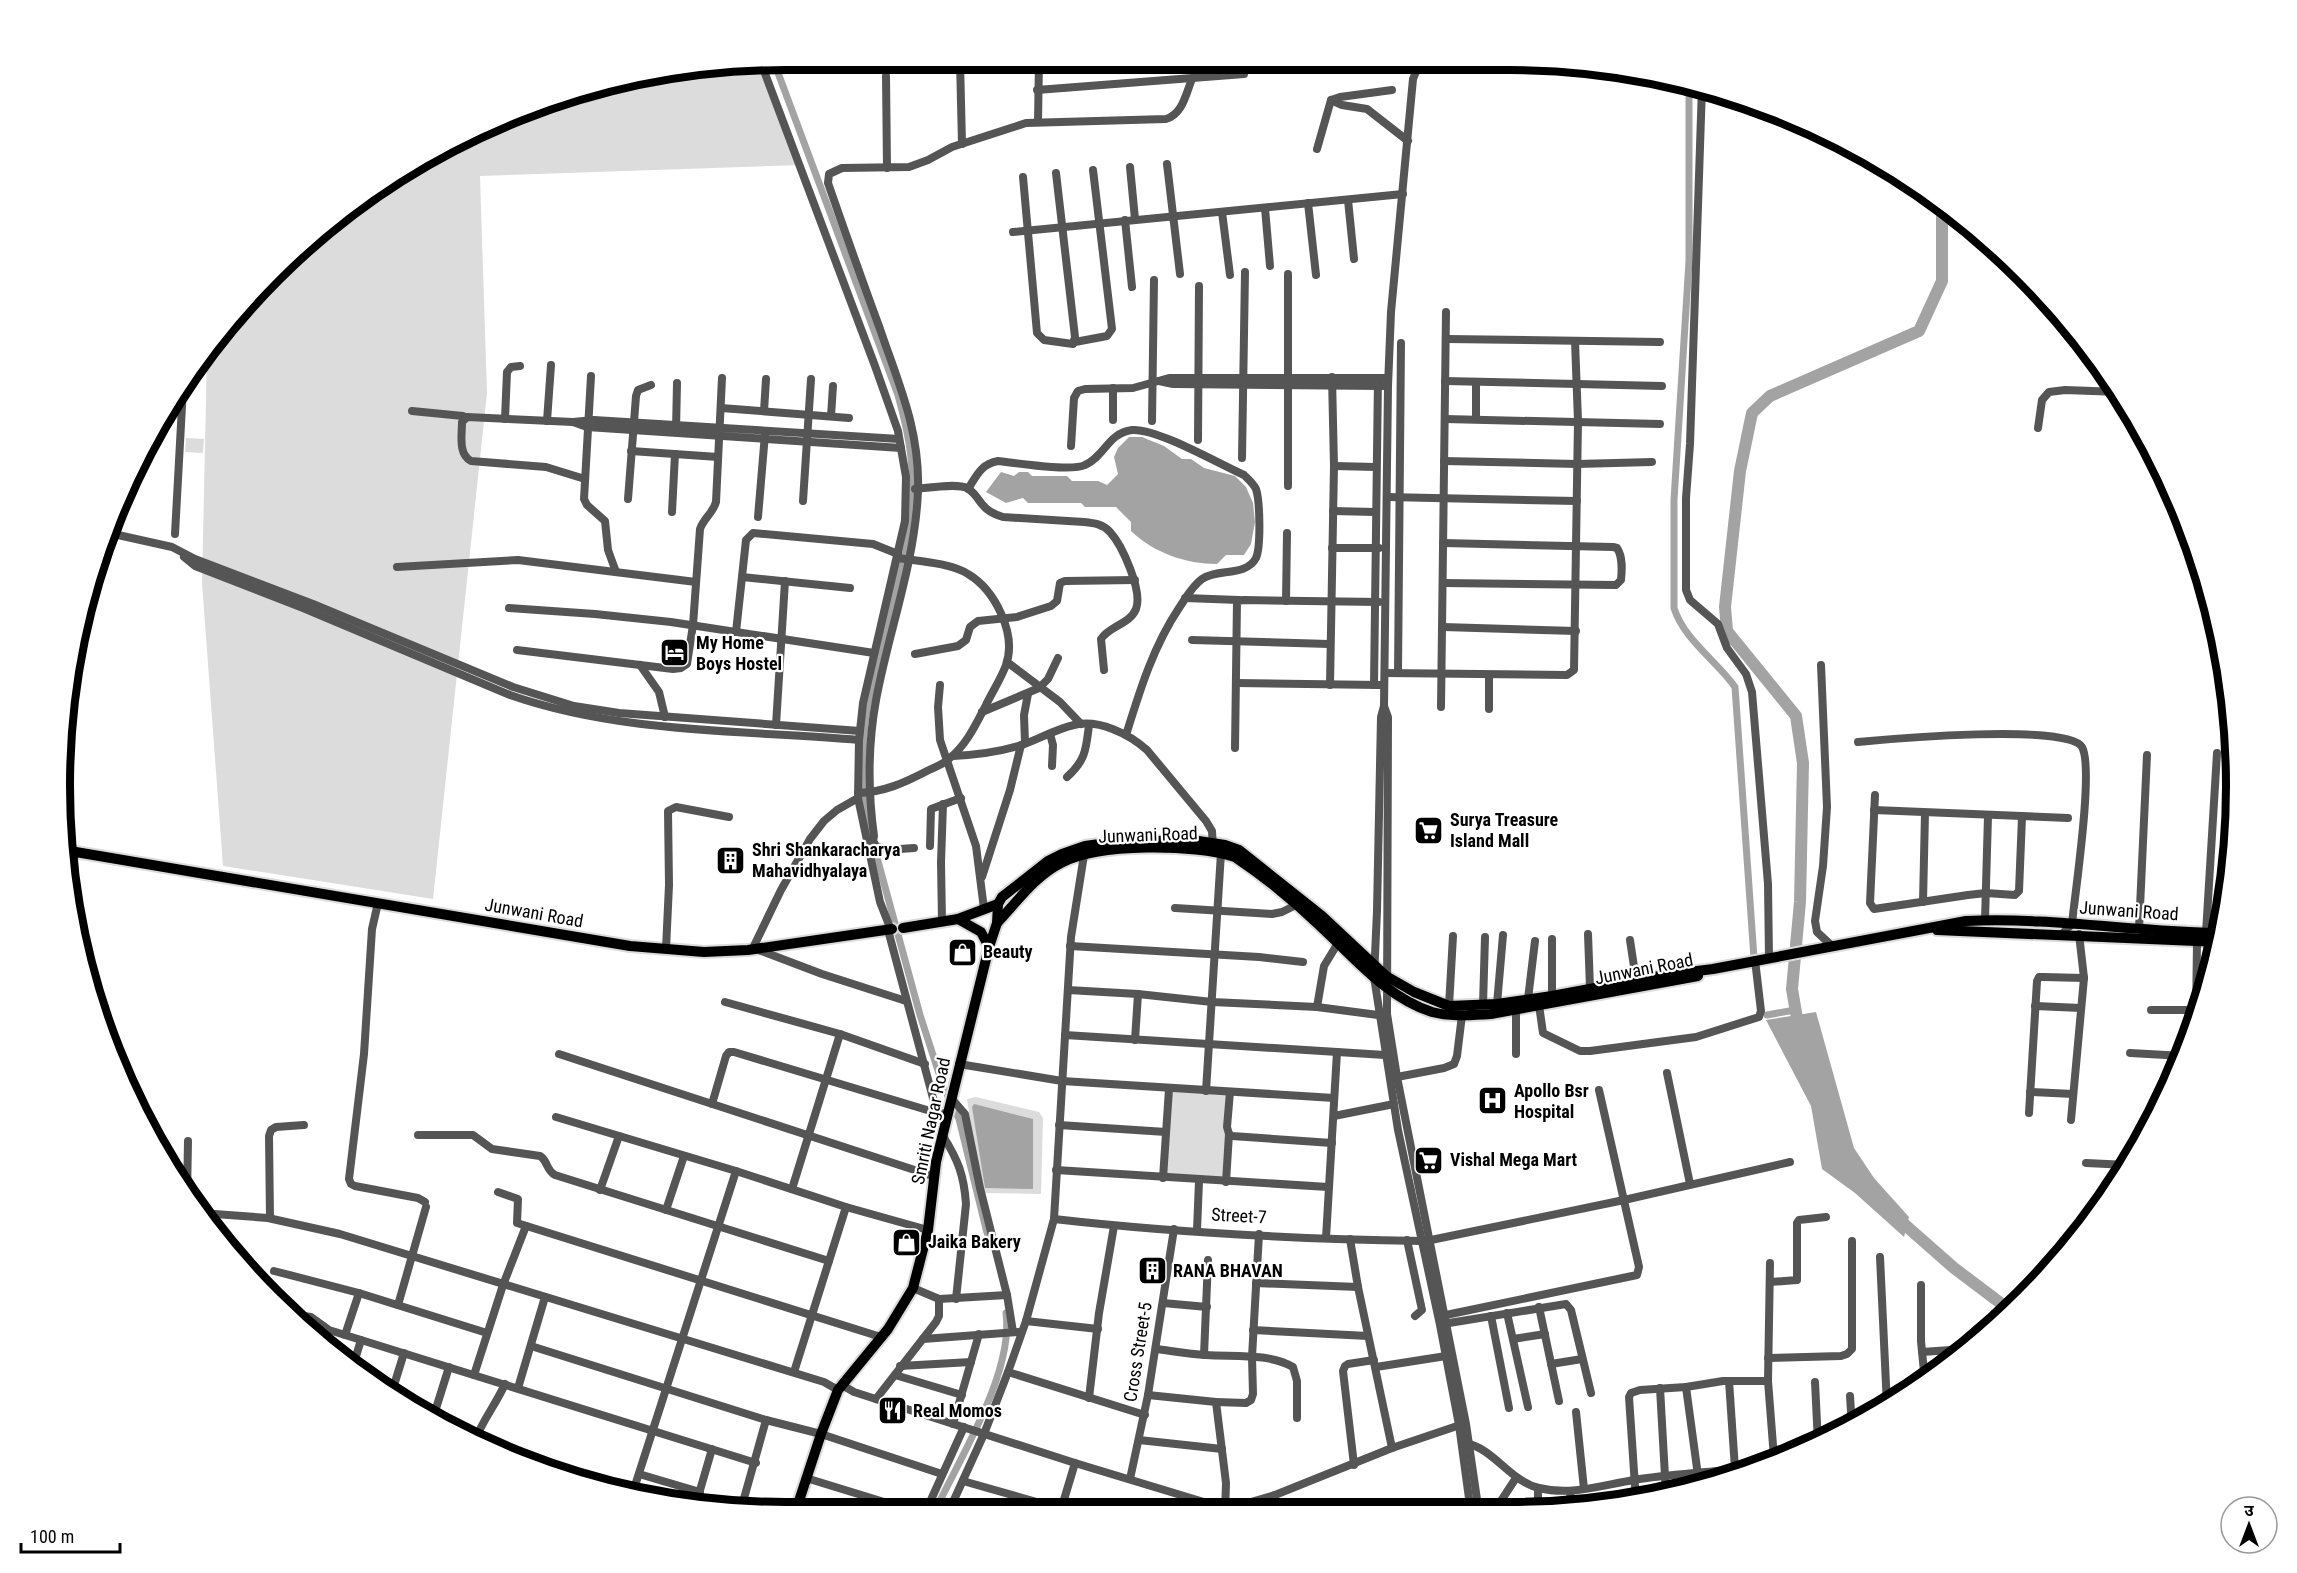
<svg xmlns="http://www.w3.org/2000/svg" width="2297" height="1573" font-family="'Roboto Condensed','Noto Sans Devanagari',sans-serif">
<rect width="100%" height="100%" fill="#fff"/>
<g fill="#dcdcdc">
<polygon points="760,63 801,165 480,176 487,393 433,899 223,866 202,583 207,353 240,308 383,182 508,115 598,85"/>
<polygon points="186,438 204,439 203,453 185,452"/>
<polygon points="1169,1089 1230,1092 1226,1182 1163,1178"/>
<polygon points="976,1097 1039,1112 1043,1118 1041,1194 981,1193 967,1099"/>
</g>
<g fill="#a3a3a3">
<path d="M1129,437H1142L1164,446L1182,459H1191L1204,468L1235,476L1246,487L1253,503L1255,522L1251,544L1244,555H1226L1217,564C1186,564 1154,553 1131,531V522L1116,507H1085L1081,503H1028L1023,498L1006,503L986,492L1001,472L1014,476L1019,472H1028L1032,476H1067L1072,481H1098L1107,485L1118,474L1114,457L1118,448Z"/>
<polygon points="1816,1012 1854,1148 1874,1178 1909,1217 1904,1237 1855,1193 1822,1169 1811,1106 1766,1020"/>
<polygon points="974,1104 1033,1119 1033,1189 985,1188 972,1107"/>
</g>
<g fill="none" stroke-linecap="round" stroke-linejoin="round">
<g stroke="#a3a3a3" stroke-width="7">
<path d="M774,62L898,395C907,428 914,459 912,494C909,569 877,641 866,716C861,747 864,790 867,821L920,1015L943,1086L959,1119L987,1233"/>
<path d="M1689,84V261L1674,500V608C1684,640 1717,661 1735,687L1754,958"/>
<polyline points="1767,1015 1795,1010"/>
<path d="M934,1513C959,1459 1014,1373 1006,1313"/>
</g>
<g stroke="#a3a3a3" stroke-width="12">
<polyline points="1799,1030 1792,989 1800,902 1803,763 1796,716 1727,631 1725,607 1740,471 1752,413 1770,396 1919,331 1942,281 1942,210"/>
<polyline points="1896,1217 1954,1268 2011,1311"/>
</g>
<defs>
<g id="major">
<polyline points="64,850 630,946 704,952 748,950 892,929"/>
<polyline points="958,919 981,932 989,947"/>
<path d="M997,923C1017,902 1035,876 1061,863C1099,843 1194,844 1235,857C1265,877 1294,901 1320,926C1354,957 1387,998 1432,1012C1451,1017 1471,1015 1491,1014L1698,976"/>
<polyline points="903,928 958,919 998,904"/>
<polyline points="1937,930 2219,942"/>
<path d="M795,1513L821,1434L838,1390L888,1329L913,1288L928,1230L936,1162L989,947L997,923L998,904L1002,897L1048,861L1062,854L1085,846L1114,842L1192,840L1225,845L1239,850L1322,916L1386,976L1414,992L1449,1006L1497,1004L1552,996L1665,975L1713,969L1966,921C2051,917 2136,932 2222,933"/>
</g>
</defs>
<use href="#major" stroke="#dbdbdb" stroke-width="14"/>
<g stroke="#555" stroke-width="8">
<polyline points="960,60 962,144"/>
<polyline points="1421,60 1413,79 1391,312 1388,386 1384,706 1381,717 1377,911 1374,977 1398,1130 1440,1325 1459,1425 1471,1513"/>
<polyline points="1442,60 1504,65 1538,63"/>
<polyline points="1064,61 1064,60"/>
<polyline points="761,63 875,366 898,431 906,477 905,521 863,703 859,740 858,798 880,902 891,930"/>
<polyline points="886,76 887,168"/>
<polyline points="1702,87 1690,444 1686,498 1686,590 1690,600 1718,624 1727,648 1746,674 1752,692 1768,884 1769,958"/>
<polyline points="1037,90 1244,74"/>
<polyline points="1331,100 1342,105 1367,109 1408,141"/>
<polyline points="1038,122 1039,60"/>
<polyline points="1317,149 1331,100 1340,97 1392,90"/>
<polyline points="1167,164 1180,274"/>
<polyline points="1130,167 1135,219"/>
<polyline points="1023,177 1037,333 1044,340 1073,344 1075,337 1056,173"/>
<polyline points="1348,200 1354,259"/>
<polyline points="1308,203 1316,275"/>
<polyline points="1265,208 1270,266"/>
<polyline points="1222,212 1230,275"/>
<polyline points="1125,220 1132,287"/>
<polyline points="1013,232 1403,194"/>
<polyline points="1288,274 1288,486"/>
<polyline points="1446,339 1660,342"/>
<polyline points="1075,342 1107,336 1112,329 1093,170"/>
<polyline points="591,376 584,499 587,505 605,521 608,550 616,572"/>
<polyline points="1159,381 1173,384 1383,386"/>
<polyline points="1445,381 1662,386"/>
<polyline points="721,408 849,418"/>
<polyline points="412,411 463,416 465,419"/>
<polyline points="764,411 766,379"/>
<polyline points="831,416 833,386"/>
<polyline points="505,419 507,372 511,367 520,366"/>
<polyline points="1445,419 1660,424"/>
<polyline points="1476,419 1476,382"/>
<polyline points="1113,420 1113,388"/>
<polyline points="547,421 551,365"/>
<polyline points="1152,421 1154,280"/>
<path d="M573,422L467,417L462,422C462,436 458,454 471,461L546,467L585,479"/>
<polyline points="2038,428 2042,400 2049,392 2065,390 2120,392"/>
<polyline points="676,430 677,383"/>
<polyline points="899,439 594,420 573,422 587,427 901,448"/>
<polyline points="1198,440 1199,286"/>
<polyline points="1071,446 1074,398 1078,391 1085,389 1133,388 1169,378 1388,378"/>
<polyline points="631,451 718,457"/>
<polyline points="1242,458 1245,272"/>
<polyline points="1444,461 1577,464 1652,462"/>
<polyline points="1334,466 1376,467"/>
<path d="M915,489C927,488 957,483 967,488C982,497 977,509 1003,517L1084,522C1094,523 1103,524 1110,532C1122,545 1143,591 1136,609C1130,624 1109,626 1101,639L1104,670"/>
<path d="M968,489C977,475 981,464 998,461C1016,463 1071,472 1085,465C1105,456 1108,433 1132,430C1157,428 1219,464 1244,475C1248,479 1253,483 1256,489C1260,501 1261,547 1256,558C1246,577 1217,568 1202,579C1192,586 1186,598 1179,608C1153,647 1140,690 1126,735"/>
<polyline points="1387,497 1577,501"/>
<polyline points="628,499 636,396 638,390 651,385"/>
<polyline points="803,501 811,379"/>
<polyline points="1333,511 1375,512"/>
<polyline points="672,512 675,454"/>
<polyline points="758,517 765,434"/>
<polyline points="109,533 172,547 195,559 313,604 513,687 574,706 619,713 860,731"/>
<polyline points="175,534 183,388"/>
<polyline points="1332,548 1379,548"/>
<path d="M184,557L195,566L303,608L510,695C622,734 743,730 859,740"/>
<polyline points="397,567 518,560 696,582"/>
<polyline points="742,577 850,588"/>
<path d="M1443,583L1616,585L1621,580C1622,570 1623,557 1617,548L1613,547L1443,543"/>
<polyline points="1185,598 1239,600"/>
<polyline points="1286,601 1287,533"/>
<polyline points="509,608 595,614 671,622 874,653"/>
<polyline points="1443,627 1576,631"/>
<polyline points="736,632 746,540 753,533 873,544 898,554"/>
<polyline points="1192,640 1329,644"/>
<path d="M517,650L673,669L681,668L687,664L693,625L700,529C704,518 713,513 716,502L722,378"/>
<polyline points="915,654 958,646 966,640 970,627 978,621 1017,617 1051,606 1057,601 1060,583 1065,581 1135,580"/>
<polyline points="1007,662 1060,702 1081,724"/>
<polyline points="640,665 659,692 665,717"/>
<polyline points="1821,665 1827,807 1823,866 1815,921 1817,932 1832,946"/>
<polyline points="1385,673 1567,675 1574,670 1578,421 1575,341"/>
<polyline points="1398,673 1401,343"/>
<polyline points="1489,675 1489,709"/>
<polyline points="1236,683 1380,685"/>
<polyline points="940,685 938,707 940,740 976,846 984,909"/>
<polyline points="1330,685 1334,466 1332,377"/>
<polyline points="1374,685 1378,378"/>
<polyline points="1384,706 1388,717 1387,1014 1397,1077 1466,1424 1479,1513"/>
<polyline points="1441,707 1446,312"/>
<polyline points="982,712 1039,688 1048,679 1058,658"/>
<polyline points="776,725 785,581"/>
<polyline points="1050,734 1053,745 1052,766"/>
<path d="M1858,742C1889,739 2068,723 2082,747C2094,768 2075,893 2072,924L2062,934"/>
<polyline points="1025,743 1024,715 1028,694"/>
<polyline points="1235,748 1237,601 1244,600 1379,602"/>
<path d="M953,756C976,755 999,752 1022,745C1039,739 1056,729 1074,725C1099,719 1129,734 1147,750L1206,821L1212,831L1213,847"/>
<path d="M1067,777C1086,760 1086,749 1089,725"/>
<path d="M858,793C884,792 904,783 927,771C935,767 944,764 950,758C967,744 976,724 986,705C992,692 1001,679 1006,665C1017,634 995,590 968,574C951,563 918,561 898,558"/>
<polyline points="1875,795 1870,903 1874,909 1968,895 1986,893 2015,895 2019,891 2022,817"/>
<polyline points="1874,810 2068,818"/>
<polyline points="873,841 876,846 886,850 914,848"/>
<polyline points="930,846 931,809 961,798"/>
<path d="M868,847L873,841L874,836C868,792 868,744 876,700C889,630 915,563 918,491C920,430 899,385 880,329C862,280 845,232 828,183L829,174L842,168L909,167L928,160L952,147L1026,123L1166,119C1183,114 1186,93 1192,79"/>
<polyline points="74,851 75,931"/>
<polyline points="982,877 1010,790 1021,745"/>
<polyline points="1923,902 1925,813"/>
<polyline points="378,903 372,929 364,1054 349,1179 351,1184 355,1186 418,1198 425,1202"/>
<polyline points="1175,908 1272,914 1282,912 1296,905"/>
<polyline points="1985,920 1988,816"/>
<polyline points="942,922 941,862 943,804"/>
<polyline points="2139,929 2147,755"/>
<polyline points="888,930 937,1113"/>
<polyline points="1588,934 1590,988"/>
<polyline points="1630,940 1636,980"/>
<polyline points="1070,946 1259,957 1303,962"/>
<polyline points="666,949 669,885 668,811 676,807 729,817"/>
<polyline points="756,949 822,974 906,1001"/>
<polyline points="752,950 781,890 810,839 824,821 837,810 858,798"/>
<polyline points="1068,990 1138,994 1212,1002 1317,1007 1378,1015"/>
<polyline points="1552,996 1552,939"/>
<polyline points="1528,999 1535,941"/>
<polyline points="725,1002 840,1034 925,1064"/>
<polyline points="1497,1004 1503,935"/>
<polyline points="1483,1005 1485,937"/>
<polyline points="1539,1005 1543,1033 1580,1051 1590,1051 1696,1037 1759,1017 1761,1011 1755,960"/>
<polyline points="1449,1006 1453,936"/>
<polyline points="2035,1006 2081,1008"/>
<polyline points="1317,1007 1324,966 1338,943"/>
<polyline points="2151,1010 2198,1010"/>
<polyline points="2196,1017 2197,942 2206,933 2217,753"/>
<polyline points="1065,1035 1385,1055"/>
<polyline points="1135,1040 1138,994"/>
<polyline points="2130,1053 2184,1056"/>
<polyline points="559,1054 933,1176"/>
<polyline points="1516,1054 1516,1009"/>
<polyline points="959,1064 1062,1081 1334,1098"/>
<polyline points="1667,1073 1690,1184"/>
<polyline points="1397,1077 1444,1068 1454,1064 1457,1056 1462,1015"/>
<polyline points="1206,1091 1221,853"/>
<polyline points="1230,1092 1227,1127 1229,1134 1232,1136 1332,1143"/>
<polyline points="2030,1092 2073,1094"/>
<polyline points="952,1099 965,1114 980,1188 1007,1295 1013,1332"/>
<polyline points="712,1104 726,1056 729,1052 734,1052 937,1113 948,1114"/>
<polyline points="2029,1113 2037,981 2039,977 2043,977 2084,978"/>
<polyline points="1334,1116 1394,1104"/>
<polyline points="556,1117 736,1171 846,1207 928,1230"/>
<polyline points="2071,1120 2084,978 2079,934"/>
<polyline points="1059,1125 1166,1132"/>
<path d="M418,1135H473L492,1149L540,1156C548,1161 546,1170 555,1175L829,1261"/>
<path d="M943,1136C958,1160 964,1175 966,1204L956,1299"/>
<polyline points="163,1140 163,1157"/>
<polyline points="2086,1163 2128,1165"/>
<polyline points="1056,1170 1328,1187"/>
<polyline points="1163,1178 1169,1089"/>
<polyline points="1226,1182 1229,1134"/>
<polyline points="792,1189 840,1034"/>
<polyline points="600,1190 619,1136"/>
<polyline points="498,1192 518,1199 517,1223 881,1337"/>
<polyline points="187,1196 188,1141"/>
<polyline points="666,1210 684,1156"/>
<polyline points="201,1213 268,1218 340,1234 824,1382 838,1390"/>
<polyline points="270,1218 269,1136 271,1130 276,1127 304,1125"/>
<path d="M1054,1219C1176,1233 1300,1239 1422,1241"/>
<polyline points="1197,1230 1199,1181"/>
<polyline points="1326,1238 1337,1052"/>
<polyline points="1350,1239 1358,1287 1392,1448"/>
<polyline points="1407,1240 1422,1310 1415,1316"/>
<polyline points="1431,1240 1624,1200 1790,1162"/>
<polyline points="1880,1257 1887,1406"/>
<polyline points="1770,1263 1768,1381 1774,1458"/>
<polyline points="274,1271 359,1293 487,1333"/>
<polyline points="1770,1282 1797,1280 1797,1223 1799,1220 1826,1217"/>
<polyline points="1256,1283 1358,1287"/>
<polyline points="1921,1285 1921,1341 1925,1382"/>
<polyline points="913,1288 939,1299 1007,1295"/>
<polyline points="1163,1303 1207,1307"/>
<polyline points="398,1305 426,1207"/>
<polyline points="1539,1307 1559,1401"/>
<polyline points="1507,1313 1528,1407"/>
<polyline points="290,1314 311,1317 329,1330 756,1463"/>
<polyline points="1446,1315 1637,1275 1639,1267 1599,1090"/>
<polyline points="1491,1316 1509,1408"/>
<polyline points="1026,1321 1098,1329"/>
<polyline points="1443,1324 1566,1304 1571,1310 1591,1393"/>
<polyline points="1253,1330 1368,1336"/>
<polyline points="345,1335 359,1293"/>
<polyline points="320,1339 323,1326"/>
<polyline points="923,1339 1018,1332"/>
<polyline points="1513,1339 1545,1334"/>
<polyline points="531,1346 766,1420 821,1434 942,1474"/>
<path d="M1156,1349C1172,1351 1189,1354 1206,1355C1234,1357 1269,1353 1293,1367L1297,1381V1418"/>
<polyline points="1922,1352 1965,1349"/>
<polyline points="1204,1355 1208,1260"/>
<polyline points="1768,1358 1841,1356 1847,1354 1852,1349 1852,1241"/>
<polyline points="1551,1364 1582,1359"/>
<polyline points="353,1366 361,1340"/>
<polyline points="900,1366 971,1362"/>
<polyline points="1376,1367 1446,1356"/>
<polyline points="794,1372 846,1207"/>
<polyline points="1008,1372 1145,1415"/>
<polyline points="474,1375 503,1285 526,1226"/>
<polyline points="895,1375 962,1395"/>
<polyline points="1729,1381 1735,1469"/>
<polyline points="1815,1382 1818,1443"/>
<polyline points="842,1385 854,1392 1075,1463 1227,1509 1275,1495 1392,1448 1463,1424"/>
<polyline points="1686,1387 1699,1483"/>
<polyline points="518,1388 545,1297"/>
<polyline points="1660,1388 1666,1494"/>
<polyline points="391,1395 404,1353"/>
<polyline points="1148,1395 1216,1402 1226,1483 1225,1513"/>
<polyline points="1850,1396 1852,1427"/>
<polyline points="1089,1398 1099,1313 1114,1226"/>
<polyline points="876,1399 936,1322 939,1316 939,1299"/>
<polyline points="1216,1402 1246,1403 1251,1400 1253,1394 1252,1357 1259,1234"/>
<polyline points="1576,1412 1584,1489"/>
<polyline points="433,1418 449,1367"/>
<polyline points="953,1424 979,1334"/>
<path d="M475,1440C483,1420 496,1404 505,1384"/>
<polyline points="1139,1440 1222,1449"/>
<path d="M1466,1443C1494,1449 1510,1481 1539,1488C1571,1496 1603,1485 1634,1480C1670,1474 1707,1473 1743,1468"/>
<polyline points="1354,1465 1343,1371 1345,1366 1348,1364 1374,1360"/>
<polyline points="639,1474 700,1492"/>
<polyline points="806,1478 920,1513"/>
<polyline points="1130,1479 1148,1395 1174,1229"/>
<polyline points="963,1481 1075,1513"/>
<polyline points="1538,1488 1538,1510"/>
<polyline points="1570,1491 1571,1507"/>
<polyline points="632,1495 736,1171"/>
<polyline points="1636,1501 1629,1397 1631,1393 1640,1390 1686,1387 1723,1381 1768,1381"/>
<polyline points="696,1504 712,1449"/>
<polyline points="741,1509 766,1420"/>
<polyline points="925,1513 964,1427"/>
<polyline points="948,1513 984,1434 1008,1372 1026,1321 1054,1219 1071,937 1084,855"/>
<polyline points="1060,1513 1075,1463"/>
<polyline points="1272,1513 1275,1495"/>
<polyline points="1493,1513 1516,1478"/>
</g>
<use href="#major" stroke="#000" stroke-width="10"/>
</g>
<defs>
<symbol id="hotel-square" viewBox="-11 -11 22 22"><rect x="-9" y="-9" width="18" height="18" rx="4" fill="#000" stroke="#fff"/><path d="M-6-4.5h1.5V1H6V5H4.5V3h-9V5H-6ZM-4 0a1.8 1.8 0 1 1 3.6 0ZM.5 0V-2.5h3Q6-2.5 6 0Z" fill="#fff"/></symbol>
<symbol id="supermarket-square" viewBox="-11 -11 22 22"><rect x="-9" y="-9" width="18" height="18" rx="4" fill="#000" stroke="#fff"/><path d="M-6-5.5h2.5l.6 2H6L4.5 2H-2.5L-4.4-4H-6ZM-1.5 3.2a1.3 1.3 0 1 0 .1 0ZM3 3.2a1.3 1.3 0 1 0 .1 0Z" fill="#fff"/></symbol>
<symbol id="building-square" viewBox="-11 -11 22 22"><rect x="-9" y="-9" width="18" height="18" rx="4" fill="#000" stroke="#fff"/><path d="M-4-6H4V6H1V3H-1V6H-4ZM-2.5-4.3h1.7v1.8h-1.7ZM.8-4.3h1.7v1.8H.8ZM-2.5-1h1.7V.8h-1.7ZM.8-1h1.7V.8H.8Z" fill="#fff"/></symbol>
<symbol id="shop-square" viewBox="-11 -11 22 22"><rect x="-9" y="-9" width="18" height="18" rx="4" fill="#000" stroke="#fff"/><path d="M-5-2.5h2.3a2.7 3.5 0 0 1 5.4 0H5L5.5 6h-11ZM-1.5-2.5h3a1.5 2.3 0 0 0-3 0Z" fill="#fff"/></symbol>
<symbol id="hospital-square" viewBox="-11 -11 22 22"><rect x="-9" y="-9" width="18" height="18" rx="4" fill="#000" stroke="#fff"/><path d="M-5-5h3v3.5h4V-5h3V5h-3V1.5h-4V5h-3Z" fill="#fff"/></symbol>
<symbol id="restaurant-square" viewBox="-11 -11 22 22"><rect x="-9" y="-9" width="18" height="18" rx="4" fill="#000" stroke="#fff"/><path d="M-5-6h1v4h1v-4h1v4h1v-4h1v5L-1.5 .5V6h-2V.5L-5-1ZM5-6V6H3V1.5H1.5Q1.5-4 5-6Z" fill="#fff"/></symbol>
</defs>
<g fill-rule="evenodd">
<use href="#hotel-square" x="658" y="636" width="33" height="33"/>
<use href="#supermarket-square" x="1412" y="814" width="33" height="33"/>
<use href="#building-square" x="714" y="844" width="33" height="33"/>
<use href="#shop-square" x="946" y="936" width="33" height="33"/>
<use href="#hospital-square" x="1476" y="1084" width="33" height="33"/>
<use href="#supermarket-square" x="1412" y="1144" width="33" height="33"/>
<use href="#shop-square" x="890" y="1226" width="33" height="33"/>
<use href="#building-square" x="1136" y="1254" width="33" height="33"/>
<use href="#restaurant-square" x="876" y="1394" width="33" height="33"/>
</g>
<g text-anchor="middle" stroke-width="4.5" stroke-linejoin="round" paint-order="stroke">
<g font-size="18" font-weight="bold" fill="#000" stroke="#fff" text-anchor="start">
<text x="696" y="649">My Home<tspan x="696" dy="21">Boys Hostel</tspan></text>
<text x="1450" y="826">Surya Treasure<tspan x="1450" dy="21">Island Mall</tspan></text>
<text x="752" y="856">Shri Shankaracharya<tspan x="752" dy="21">Mahavidhyalaya</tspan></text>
<text x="983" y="958">Beauty</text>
<text x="1514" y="1097">Apollo Bsr<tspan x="1514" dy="21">Hospital</tspan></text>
<text x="1450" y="1166">Vishal Mega Mart</text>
<text x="928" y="1248">Jaika Bakery</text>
<text x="1173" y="1277">RANA BHAVAN</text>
<text x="913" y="1417">Real Momos</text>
</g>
<g font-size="18" fill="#000" stroke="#fff">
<text transform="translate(1148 835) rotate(-2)" y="6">Junwani Road</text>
<text transform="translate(2129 911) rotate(4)" y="6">Junwani Road</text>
<text transform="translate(534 913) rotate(10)" y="6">Junwani Road</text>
<text transform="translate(1644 969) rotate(-11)" y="6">Junwani Road</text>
<text transform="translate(931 1121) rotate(-78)" y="6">Smriti Nagar Road</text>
<text transform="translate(1239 1216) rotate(3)" y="6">Street-7</text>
<text transform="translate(1138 1352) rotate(-81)" y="6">Cross Street-5</text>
</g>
</g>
<path d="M0 0H2297V1573H0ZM786 70H1510A716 716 0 0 1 2226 786V786A716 716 0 0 1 1510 1502H786A716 716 0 0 1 70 786V786A716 716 0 0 1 786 70Z" fill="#fff" fill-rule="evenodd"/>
<path fill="none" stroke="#000" stroke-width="8" d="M786 70H1510A716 716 0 0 1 2226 786V786A716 716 0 0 1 1510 1502H786A716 716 0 0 1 70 786V786A716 716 0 0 1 786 70Z"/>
<g transform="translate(2249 1525)"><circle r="28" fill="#ffffff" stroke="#999999" stroke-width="1.5"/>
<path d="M0-4.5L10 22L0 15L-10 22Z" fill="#000000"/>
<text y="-9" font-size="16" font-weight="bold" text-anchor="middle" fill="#000000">उ</text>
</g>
<path d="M21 1543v9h99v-9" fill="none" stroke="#000000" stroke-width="3"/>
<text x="30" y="1543" font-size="18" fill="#000000" stroke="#ffffff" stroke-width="4.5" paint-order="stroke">100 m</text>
</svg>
